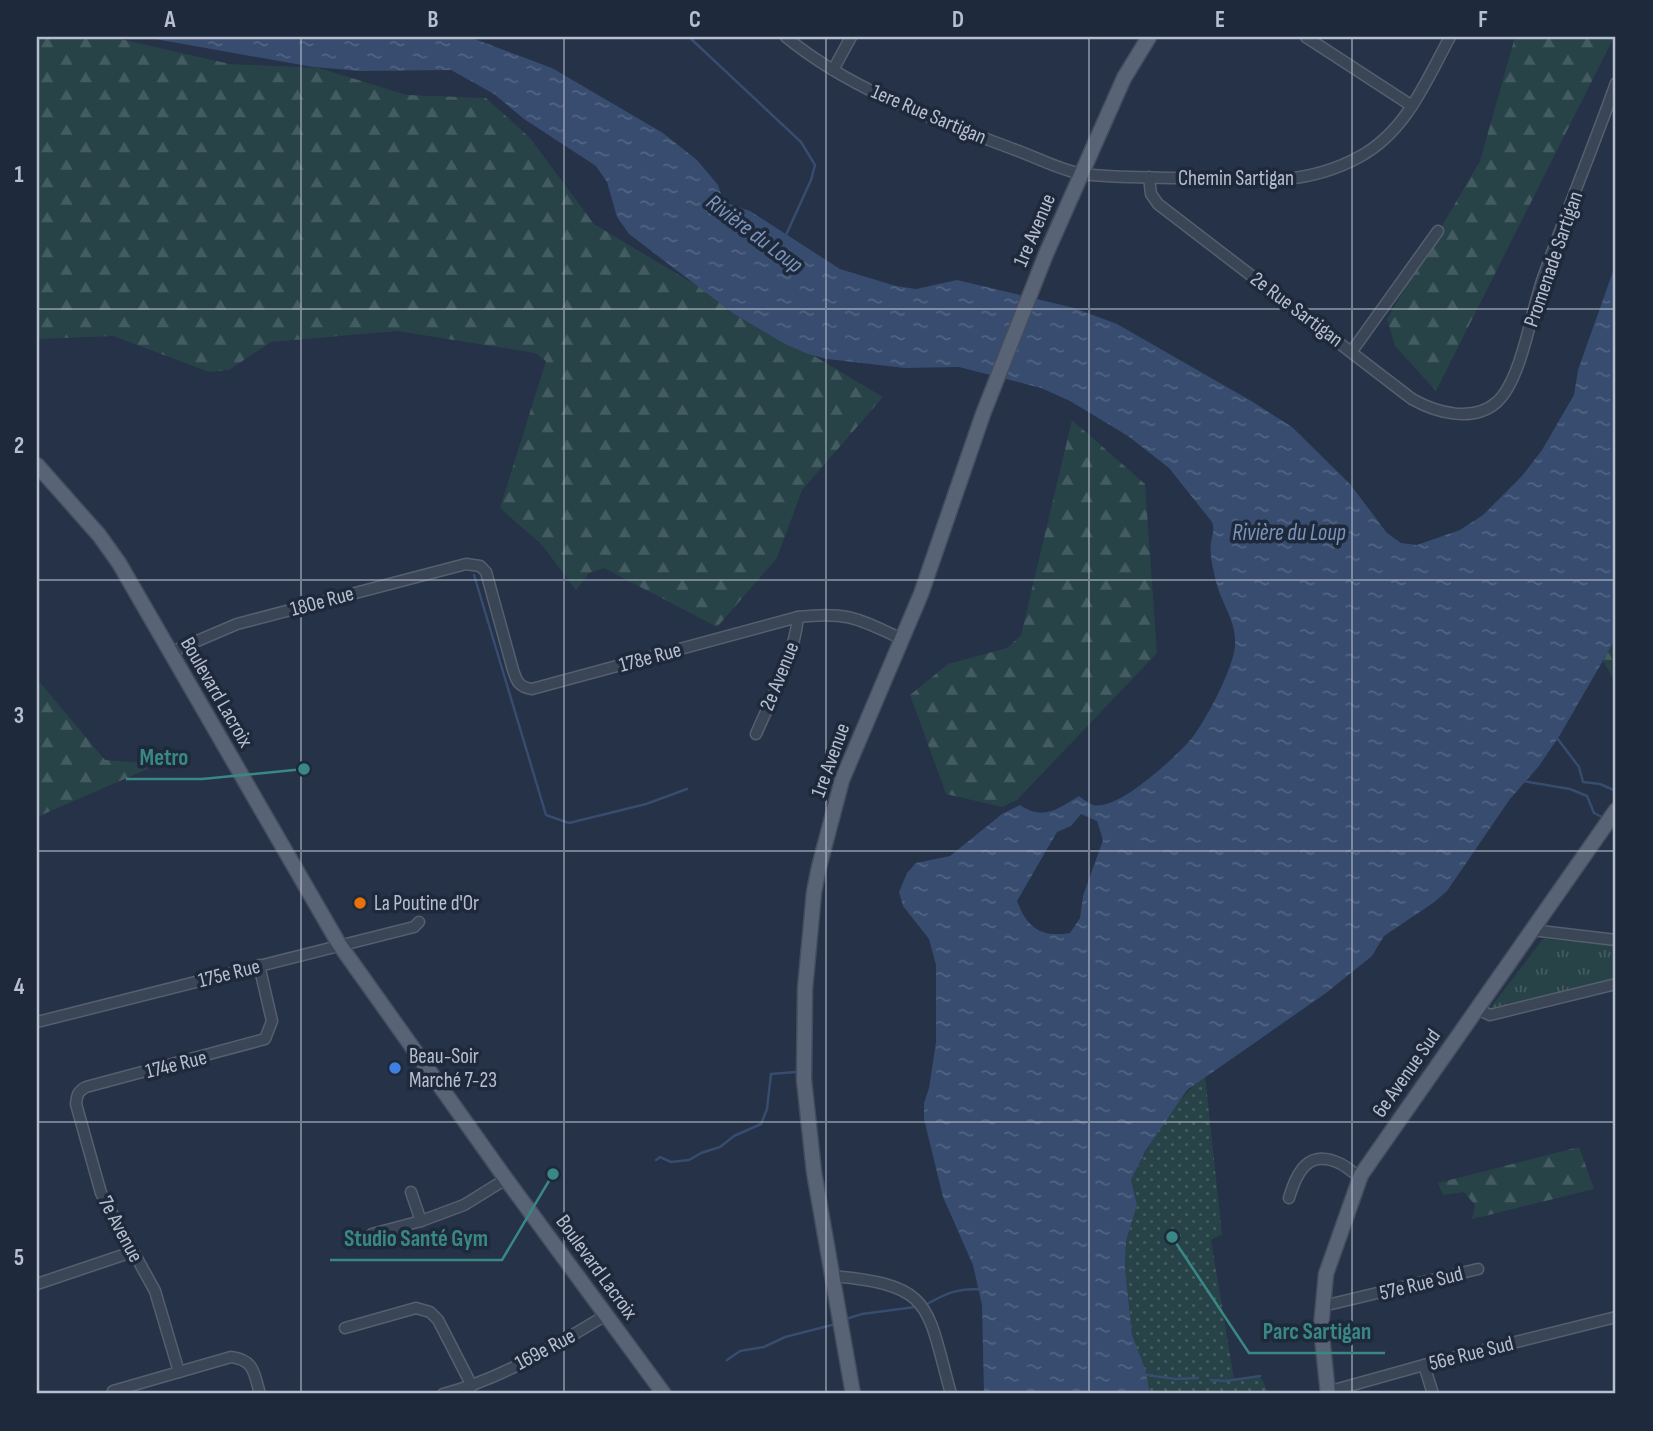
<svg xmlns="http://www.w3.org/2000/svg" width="1653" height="1431" font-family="'Sofia Sans Condensed',sans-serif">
<defs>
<pattern id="grass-tufts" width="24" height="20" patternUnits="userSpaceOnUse" patternTransform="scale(1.75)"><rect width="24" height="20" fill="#274348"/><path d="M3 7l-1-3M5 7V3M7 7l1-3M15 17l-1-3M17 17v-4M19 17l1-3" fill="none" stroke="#445c61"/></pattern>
<pattern id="forest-firs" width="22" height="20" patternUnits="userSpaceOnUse" patternTransform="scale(1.75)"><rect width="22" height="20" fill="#274348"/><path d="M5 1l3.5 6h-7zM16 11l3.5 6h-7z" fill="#445c61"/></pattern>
<pattern id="park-dots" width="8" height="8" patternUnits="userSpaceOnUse" patternTransform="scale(1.75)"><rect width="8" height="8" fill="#274348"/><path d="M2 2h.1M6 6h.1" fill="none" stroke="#445c61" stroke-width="1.8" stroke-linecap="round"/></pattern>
<pattern id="water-ripples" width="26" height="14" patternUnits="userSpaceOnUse" patternTransform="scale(1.75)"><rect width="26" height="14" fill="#374c6f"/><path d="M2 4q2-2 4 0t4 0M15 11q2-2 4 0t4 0" fill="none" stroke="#526482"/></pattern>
</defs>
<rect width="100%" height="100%" fill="#253247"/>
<polygon fill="url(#grass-tufts)" points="1543,939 1616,944 1616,980 1492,1010 1491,1007"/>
<g fill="url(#forest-firs)">
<polygon points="37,37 111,37 230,64 319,68 407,95 486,98 530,138 594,224 699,287 734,314 785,344 814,356 883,397 802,490 777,558 717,627 604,568 589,573 576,590 542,545 500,508 546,361 535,353 397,331 271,342 229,370 209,372 113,336 37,339"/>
<polygon points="1515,37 1614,37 1436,391 1395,346 1387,319 1480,161"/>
<polygon points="1072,420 1145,484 1157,653 1017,800 1002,807 946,794 910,695 948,664 1007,648 1021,635"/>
<polygon points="1616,638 1616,675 1613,678 1603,661"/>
<polygon points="37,679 105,760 159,764 37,817"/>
<polygon points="1579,1147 1594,1189 1472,1219 1475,1205 1464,1192 1443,1195 1438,1183"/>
</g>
<path fill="url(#park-dots)" d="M1205,1076L1222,1234L1211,1240L1234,1379L1260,1376L1269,1394H1150L1132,1335L1125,1267L1126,1241L1137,1205L1131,1180C1150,1143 1172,1102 1205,1076Z"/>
<path fill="url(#water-ripples)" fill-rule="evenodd" d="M144,37H469L552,68L663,133L697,160L718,185L722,197L729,204L750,211L840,269L896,286L916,289L957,280L1074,308L1117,324L1253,402L1292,427L1350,484L1387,533L1401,543L1417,545L1460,530L1483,515L1522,476L1542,450L1574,395L1578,370L1616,263V638L1560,735L1539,766L1510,799L1447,891L1433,903L1384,936L1372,956L1326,993L1187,1090L1146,1150L1131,1180L1137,1205L1126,1241L1125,1267L1132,1335L1145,1369L1150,1394H984L982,1305L973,1265L943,1197L924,1119V1103L929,1088L936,1042V965L929,939L903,906L899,892L907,873L916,863L950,856L1002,814L1020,805C1044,821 1057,809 1079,796C1083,799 1088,803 1093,805C1117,812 1177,756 1192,738C1206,720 1233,669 1235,646C1237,623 1223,606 1217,585C1214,574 1209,554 1211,543C1212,534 1215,531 1212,522L1169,468L1128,436L1070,401L1041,388L959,367L905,368L827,359L808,354L785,344L734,314L629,234L617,217L607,182L596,166L524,119L494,94L451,70L361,71L313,67ZM1081,814L1097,821L1103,840L1083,896L1080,918L1070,933C1040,938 1027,927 1017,901L1057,832L1071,826Z"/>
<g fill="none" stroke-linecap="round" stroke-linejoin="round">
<g stroke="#374c6f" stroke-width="2.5">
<polyline points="689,37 801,142 815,165 811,180 786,235"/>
<polyline points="474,575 546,815 569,823 646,804 687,789"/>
<polyline points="1557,738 1579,767 1583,782 1600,784 1616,791"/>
<polyline points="1523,781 1570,789 1587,796 1594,813 1606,819"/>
<polyline points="656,1160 660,1157 671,1162 689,1160 701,1153 720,1147 734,1136 761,1124 767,1109 771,1074 795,1072"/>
<path d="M927,1304C947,1293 956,1289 979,1289L981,1291"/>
<polyline points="846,1319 862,1314 915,1307"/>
<polyline points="727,1360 740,1351 764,1347 785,1337 832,1325"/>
<polyline points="1146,1375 1176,1379 1198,1378"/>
<polyline points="1211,1380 1226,1381 1260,1376"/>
</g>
<defs>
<g id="minor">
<path d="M786,37C852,91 934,119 1013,149C1034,156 1061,171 1083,174C1114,178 1147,177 1178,178C1242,180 1301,189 1359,157C1406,132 1426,81 1450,37"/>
<polyline points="1306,37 1412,106"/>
<polyline points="833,70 851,37"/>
<path d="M1149,177L1151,194L1158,204L1412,399C1437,413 1473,423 1497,402C1522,379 1531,311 1543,278C1566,212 1593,148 1616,83"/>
<polyline points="1352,351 1438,231"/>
<path d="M169,653L237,624L466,564L480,566L486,572L513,670C517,682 519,687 532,689L798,617C847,611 859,619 902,639"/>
<path d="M756,734C772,697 794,657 798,617"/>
<polyline points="1532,930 1616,940"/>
<polyline points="1477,1009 1490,1015 1616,984"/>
<polyline points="37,1022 414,927 419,922"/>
<polyline points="411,1192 421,1221"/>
<path d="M1289,1198C1297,1171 1309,1148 1341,1164C1347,1167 1353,1173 1360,1177"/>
<polyline points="372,1234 421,1221 464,1205 506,1179"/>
<path d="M832,1276C934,1285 926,1304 951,1394"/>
<polyline points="37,1284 132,1252"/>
<polyline points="1323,1306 1478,1269"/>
<polyline points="345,1328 416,1308 430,1312 438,1320 472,1386"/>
<polyline points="1424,1365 1433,1394"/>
<path d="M179,1372L155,1291L101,1193L76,1104C77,1095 78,1091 86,1087L265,1039L272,1021L259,965"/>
<path d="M113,1391L231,1357C255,1360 254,1374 260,1394"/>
<polyline points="1327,1392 1424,1365 1616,1317"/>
<path d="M443,1394C501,1379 555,1346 606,1315"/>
</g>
<g id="major">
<polyline points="37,465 99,535 119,563 339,944 506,1179 664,1394"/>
<polyline points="853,1394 814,1172 804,1080 805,989 814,892 819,867 842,780 921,594 983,414 1046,254 1124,78 1149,37"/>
<polyline points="1328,1394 1321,1327 1326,1274 1361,1175 1616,810"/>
</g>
</defs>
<use href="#minor" stroke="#565f70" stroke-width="13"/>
<use href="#major" stroke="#444d5f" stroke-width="17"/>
<use href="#minor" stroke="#3a4556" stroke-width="10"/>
<use href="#major" stroke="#586476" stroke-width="14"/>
</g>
<path fill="none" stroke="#b8c0cf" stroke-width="2" stroke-opacity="0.55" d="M301,37V1394M564,37V1394M826,37V1394M1089,37V1394M1352,37V1394M37,309H1616M37,580H1616M37,851H1616M37,1122H1616"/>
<circle fill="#e8710a" stroke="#1e293c" stroke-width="2.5" cx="360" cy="903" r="7"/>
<circle fill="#3f7fe0" stroke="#1e293c" stroke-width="2.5" cx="395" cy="1068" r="7"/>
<g text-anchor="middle" stroke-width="7" stroke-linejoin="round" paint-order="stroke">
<g font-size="21" fill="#b8c0cf" stroke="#1e293c">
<text transform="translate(929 114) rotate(23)" y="7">1ere Rue Sartigan</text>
<text x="1236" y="185">Chemin Sartigan</text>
<text transform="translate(1034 230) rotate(-67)" y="7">1re Avenue</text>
<text transform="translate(1553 259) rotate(-71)" y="7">Promenade Sartigan</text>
<text transform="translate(1297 309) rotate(37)" y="7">2e Rue Sartigan</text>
<text transform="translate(322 601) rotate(-15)" y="7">180e Rue</text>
<text transform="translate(650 657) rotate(-15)" y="7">178e Rue</text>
<text transform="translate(779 676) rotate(-68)" y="7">2e Avenue</text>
<text transform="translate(217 692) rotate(60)" y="7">Boulevard Lacroix</text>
<text transform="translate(830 760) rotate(-70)" y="7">1re Avenue</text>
<text transform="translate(229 973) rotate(-14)" y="7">175e Rue</text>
<text transform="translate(176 1064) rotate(-14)" y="7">174e Rue</text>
<text transform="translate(1406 1073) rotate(-55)" y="7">6e Avenue Sud</text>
<text transform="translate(121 1229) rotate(62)" y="7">7e Avenue</text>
<text transform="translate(597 1267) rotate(54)" y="7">Boulevard Lacroix</text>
<text transform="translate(1421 1283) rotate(-14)" y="7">57e Rue Sud</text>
<text transform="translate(545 1349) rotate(-28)" y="7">169e Rue</text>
<text transform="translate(1471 1353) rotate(-14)" y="7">56e Rue Sud</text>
</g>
<g font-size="21" fill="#b8c0cf" stroke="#1e293c" text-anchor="start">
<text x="374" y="910">La Poutine d'Or</text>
<text x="409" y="1063">Beau-Soir<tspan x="409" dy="24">Marché 7-23</tspan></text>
</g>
<g font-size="23" font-style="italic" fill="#7c94b9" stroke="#1e293c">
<text transform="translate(755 233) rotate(37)" y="8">Rivière du Loup</text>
<text x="1289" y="540">Rivière du Loup</text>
</g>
</g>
<path fill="none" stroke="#398886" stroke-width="2.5" d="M304 769L202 779H126M553 1174L502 1260H330M1172 1237L1249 1353H1385"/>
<g fill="#398886" stroke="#1e293c" stroke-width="2.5">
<circle cx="304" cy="769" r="7"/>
<circle cx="553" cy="1174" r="7"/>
<circle cx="1172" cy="1237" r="7"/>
</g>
<g font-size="23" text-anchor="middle" font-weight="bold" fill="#398886" stroke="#1e293c" stroke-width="7" stroke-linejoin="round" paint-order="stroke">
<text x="164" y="765">Metro</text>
<text x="416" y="1246">Studio Santé Gym</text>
<text x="1317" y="1339">Parc Sartigan</text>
</g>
<rect width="1653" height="1431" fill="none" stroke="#1e293c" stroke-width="77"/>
<rect x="38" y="38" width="1576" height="1354" fill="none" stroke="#b8c0cf" stroke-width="2.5"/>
<g font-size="23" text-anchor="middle" font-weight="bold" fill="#b8c0cf">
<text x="170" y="27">A</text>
<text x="433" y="27">B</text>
<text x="695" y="27">C</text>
<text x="958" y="27">D</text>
<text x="1220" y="27">E</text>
<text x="1483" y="27">F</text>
<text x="19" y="182">1</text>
<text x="19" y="453">2</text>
<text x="19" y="723">3</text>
<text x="19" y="994">4</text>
<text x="19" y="1265">5</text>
</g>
</svg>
